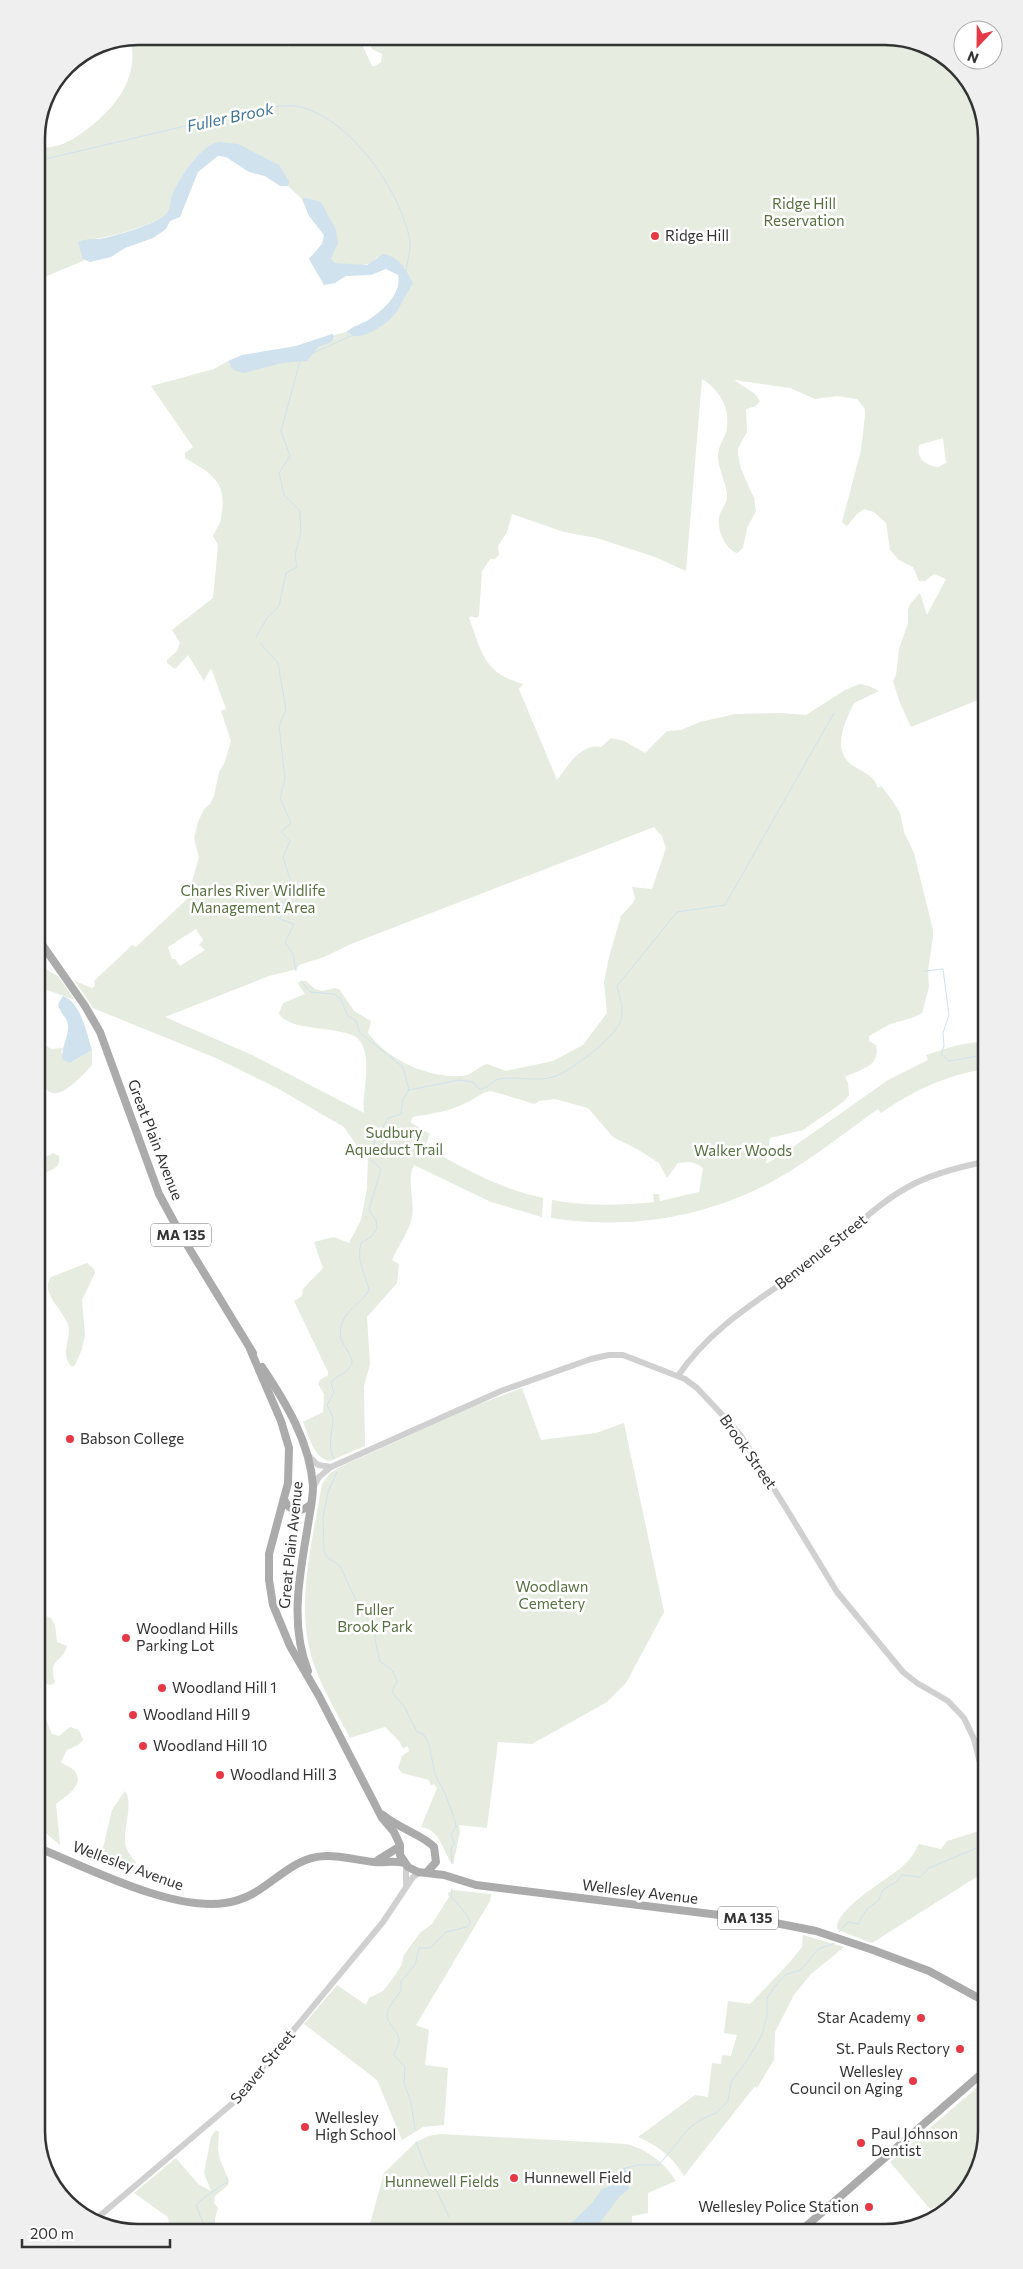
<svg xmlns="http://www.w3.org/2000/svg" width="1023" height="2269" font-family="Commissioner,sans-serif">
<rect width="100%" height="100%" fill="#fff"/>
<g fill="#e6ecdf" fill-rule="evenodd">
<path d="M138,36H290L286,44L288,47C307,38 334,36 356,36L361,42L372,66H375L381,62L382,54L372,49L366,36H892L947,58L981,105L983,698L911,727L900,703L893,681L896,675L899,649L908,623V610L910,604L920,593L927,615L946,579L934,574L925,581H919L913,567L899,560L890,550L886,523L874,512L864,509L857,514L847,526L842,522L861,450L865,416V409L857,399L837,396L815,399L790,388L734,380L755,394L760,401L756,406L746,409L747,432L738,448V454L741,469L754,498L756,511L747,528L743,548L737,553C725,549 717,529 719,518C720,510 727,504 727,497C728,487 718,469 718,456C718,445 726,437 727,427C730,406 718,389 702,379L686,571L655,557L597,538L564,532L512,514L507,532L498,546L499,555L495,559H490L482,571L479,615L477,618L471,616L469,618C482,652 483,673 523,684L519,689L557,780C568,766 581,743 601,747L611,738L624,741L645,753L667,731L681,730L700,722L735,714L781,713L806,715L845,690L860,684L869,686L879,691L854,703C846,720 831,749 851,764C862,773 873,773 878,788L881,786L892,800L900,813L904,832L914,853L933,930V937L928,970L929,987L922,1013L912,1018L890,1024L869,1036V1041L876,1045C881,1067 860,1069 845,1077L848,1083L849,1095L843,1102L803,1130L770,1138L766,1164L786,1152L888,1080L928,1060L926,1055L958,1045L984,1041V1069C945,1076 914,1090 881,1113L878,1109C844,1133 811,1160 775,1180C705,1218 629,1230 551,1218L552,1200C586,1206 620,1206 654,1202L653,1194H659L660,1201L699,1192L703,1169C697,1161 687,1162 678,1163L667,1178L659,1163L637,1149L613,1137L588,1108L555,1099L539,1101L535,1104L491,1091C481,1092 475,1099 466,1103C449,1111 432,1114 413,1117L410,1122L430,1134L425,1146C463,1169 499,1188 543,1198L542,1217L491,1202L414,1165C406,1180 415,1200 412,1217C409,1233 398,1245 392,1260L399,1264L397,1283L367,1317L370,1364L364,1386L365,1446L330,1461C315,1460 308,1435 303,1422L323,1412L324,1394L318,1384L320,1380L328,1375V1372L294,1301L302,1296L303,1289L323,1268L314,1242L334,1237L349,1243L361,1220L367,1188L368,1156L362,1153L344,1127L277,1088L218,1059L93,1008L75,981L92,988L95,986L94,981L129,948L132,945L136,947L187,899L199,857L194,838L198,822L204,809L210,804L214,796L219,772L224,764L231,741L221,711L226,709L211,668L204,681L188,655L175,669L167,663V660L177,651L180,643L172,630L213,598L218,545L213,536C215,531 218,527 220,522C229,484 215,475 185,458V453L193,447L151,386L214,369L228,361L229,364L335,338V335L346,332L351,335L372,324L401,289L405,268L377,257C368,271 346,263 333,264L328,259L318,201L311,200L305,202L288,186L285,175L212,144C196,155 182,174 173,192C170,198 172,205 169,211C161,224 107,238 93,239L83,259L85,260L47,276L37,285L36,148C43,147 50,148 56,146C69,143 79,135 90,127C118,105 140,75 130,38ZM943,438L946,463L938,467C925,466 916,458 919,445ZM654,827L662,836L666,848L652,889L632,887L635,898L633,903L621,916L609,957L604,982L607,1013L583,1045L553,1061L506,1071L487,1064C479,1066 472,1075 463,1076C428,1078 389,1061 368,1033L371,1021L354,1011L340,990L336,988L322,991L315,989L306,981H300L298,984L305,994L283,1003L279,1013C287,1031 335,1026 354,1036C376,1048 361,1094 364,1113L252,1055L165,1017L269,976L297,969L299,965L324,957L351,944ZM196,929L203,940L199,945L205,950L180,966L175,959H172L168,947Z"/>
<polygon points="39,966 58,976 75,1000 39,987"/>
<path d="M39,1041L51,1049L63,1048L61,1052L70,1063L92,1050V1065C85,1073 64,1096 53,1093C48,1092 43,1087 39,1085Z"/>
<path d="M53,1153L59,1156C62,1171 46,1169 39,1178V1160Z"/>
<path d="M87,1263L94,1269L95,1273L82,1300L85,1335L82,1349L75,1365L72,1367C58,1354 74,1336 67,1322C61,1308 40,1292 51,1277Z"/>
<path d="M522,1388L541,1440L596,1433L624,1423L664,1612L626,1683L607,1702L532,1744L498,1742L487,1828L459,1825L460,1832L453,1865C442,1851 441,1830 421,1827L437,1788L434,1784L431,1785L429,1780L402,1773L398,1768L402,1756L409,1751L408,1746L403,1748L399,1741L385,1727L350,1738C336,1711 319,1684 311,1655C296,1601 313,1538 322,1484L330,1473L342,1466L477,1405Z"/>
<path d="M43,1615L51,1618L55,1625L57,1642L67,1646C63,1662 47,1659 55,1682L51,1685L41,1683L40,1617Z"/>
<path d="M41,1695L44,1715L52,1734L59,1736L70,1727L79,1730L83,1740L78,1745L67,1750L61,1762C65,1766 70,1766 74,1770C86,1785 66,1796 56,1804L60,1845L41,1829Z"/>
<path d="M125,1791C133,1802 125,1824 125,1838C124,1854 136,1857 138,1869L136,1871C126,1871 111,1863 103,1858L102,1852L112,1810Z"/>
<path d="M986,1829V1871L872,1943L838,1930C831,1911 890,1878 903,1866C910,1860 915,1852 919,1844L941,1849L947,1841Z"/>
<polygon points="453,1890 491,1894 490,1901 416,2025 429,2030 425,2065 448,2068 444,2125 423,2127 402,2140 377,2080 304,2024 337,1985 366,2005 369,1998 383,1991 391,1981 401,1966 404,1955 420,1933 432,1924 449,1897 448,1893"/>
<path d="M803,1935L844,1947L811,1974L794,1995L775,2032L774,2060L757,2088L755,2086L684,2176C674,2158 657,2145 638,2137L695,2095L708,2097L712,2063L721,2064L722,2055L731,2056L737,2035L724,2033L728,2001L750,2004L790,1962L802,1947Z"/>
<polygon points="987,2079 987,2131 969,2188 954,2200 930,2209 890,2162"/>
<polygon points="216,2130 219,2132 218,2149 220,2160 229,2181 228,2185 215,2196 214,2203 218,2208 215,2219 215,2232 170,2232 168,2217 134,2193 176,2158 198,2184 211,2191 204,2173 211,2137"/>
<path d="M441,2134L626,2144C647,2149 665,2163 676,2181L648,2193V2213L632,2216V2229L368,2231L384,2173L416,2142L429,2136Z"/>
</g>
<g fill="#cfe2ee">
<path d="M219,142L238,144L279,165L289,181L288,186H280L265,176L249,172L226,157L218,156L198,172L180,217L170,221L166,229L153,238L125,248L111,257L90,262L83,259L78,242C87,238 96,240 105,238C121,234 154,225 166,214C172,208 169,199 173,192C180,177 202,144 219,142Z"/>
<path d="M305,198L319,201L322,204L336,230L338,243L331,258L334,263L367,265L383,254C399,257 406,269 413,283C397,308 400,317 371,332C361,337 355,338 346,332C353,326 362,324 370,319C384,309 402,293 398,275L386,269L371,275L346,276L335,283L324,285L309,259L322,244L324,235L309,216L302,199Z"/>
<polygon points="332,334 335,336 331,342 318,347 307,361 282,363 244,373 233,370 228,361 242,355 296,346"/>
<path d="M63,996C81,1002 87,1035 92,1050L70,1063L63,1060C60,1048 69,1038 68,1025C67,1017 59,1012 58,1004Z"/>
<polygon points="626,2168 629,2189 620,2196 595,2229 564,2230 592,2203 602,2189 612,2185 621,2177 619,2174 620,2169"/>
</g>
<g fill="none" stroke-linecap="round" stroke-linejoin="round">
<g stroke="#cfe2ee" stroke-width="1">
<path d="M37,161L266,107C277,107 291,104 301,107C351,120 401,191 410,241C411,250 407,262 406,271"/>
<polyline points="313,353 353,335"/>
<polyline points="256,637 267,618 279,606 286,573 297,567 295,555 301,532 300,511 284,495 279,473 290,456 281,431 300,361"/>
<polyline points="260,643 278,663 286,710 279,726 285,779 280,798 291,823 281,832 290,841 283,857 290,879 280,919 294,924 285,942 293,954 296,971"/>
<polyline points="924,971 943,969 949,1015 943,1033 944,1046 941,1054 949,1061 984,1055"/>
<polyline points="302,982 310,992 334,994 341,999 347,1015 356,1021 360,1033 403,1067 409,1090 403,1100 401,1114 388,1118 382,1129"/>
<path d="M409,1090L459,1080L473,1082L479,1089C487,1090 491,1081 499,1079C516,1076 535,1082 553,1077C570,1072 616,1037 621,1020C624,1008 620,998 617,986L677,912L725,905L834,713"/>
<path d="M334,1459C327,1446 332,1433 333,1420C333,1415 329,1410 327,1405L334,1393L331,1383C337,1374 345,1376 352,1364C352,1353 344,1348 341,1339C336,1314 359,1307 369,1290C365,1273 356,1261 361,1243L371,1237L377,1229L376,1220L369,1210L381,1169L370,1159L376,1139"/>
<path d="M337,1472L328,1492L323,1517L324,1551L327,1557L340,1566L359,1607L375,1629V1639L380,1662C390,1668 394,1670 397,1682L393,1689V1694L404,1706L417,1732L424,1735L429,1744L435,1775L445,1793L455,1821L456,1827L451,1834L454,1844L451,1849L452,1863"/>
<polyline points="839,1932 848,1922 858,1924 867,1909 878,1901 883,1890 896,1882 902,1875 920,1877 929,1868 986,1844"/>
<path d="M415,2130L411,2102L404,2083L405,2067L394,2055C395,2049 399,2046 399,2040C399,2031 386,2024 387,2014C389,2005 397,1998 401,1990V1981L415,1965L419,1948H430L446,1932L467,1927L470,1923L468,1916L451,1896L452,1889"/>
<polyline points="416,2142 425,2166 449,2217"/>
<polyline points="625,2168 639,2165 659,2165 689,2128 702,2119 716,2113 728,2101 731,2082 746,2062 762,2035 767,2015 767,1998 779,1981 787,1974 801,1970 818,1949 835,1943"/>
<polyline points="364,2230 375,2228 391,2229"/>
<path d="M200,2232L203,2223L196,2205C200,2200 222,2184 227,2183V2178"/>
</g>
<g stroke="#d0d0d0" stroke-width="6">
<path d="M678,1376C713,1323 770,1294 819,1257C849,1234 875,1205 908,1187C931,1174 959,1167 984,1162"/>
<polyline points="309,1456 318,1465 331,1467"/>
<polyline points="313,1488 319,1477 331,1467 501,1391 591,1359 609,1355 623,1355 685,1379 697,1388 728,1421 741,1436 789,1513 837,1592 903,1672 917,1683 948,1701 964,1718 974,1739 986,1786"/>
<polyline points="406,1865 406,1886"/>
<polyline points="96,2219 234,2102 383,1922 413,1877 421,1872"/>
</g>
<g stroke="#ababab" stroke-width="8">
<polyline points="39,940 85,1006 100,1032 159,1194 181,1235 253,1353"/>
<polyline points="250,1349 281,1421 289,1448 288,1483 269,1554 269,1580 273,1605 290,1646 319,1696 382,1818 394,1832 400,1845 400,1855 408,1867 418,1872 444,1875 476,1885 760,1920 816,1931 873,1950 929,1971 986,2002"/>
<path d="M262,1367C286,1403 310,1442 313,1486C313,1501 309,1516 307,1531C299,1578 290,1626 308,1671"/>
<path d="M284,1499C289,1512 302,1513 311,1504"/>
<path d="M383,1815C398,1828 423,1835 434,1847L436,1862L427,1872"/>
<path d="M41,1849C90,1869 172,1911 225,1903C258,1898 270,1879 297,1864C324,1849 346,1859 374,1862C384,1863 394,1860 404,1863"/>
<polyline points="378,1860 399,1847"/>
<polyline points="804,2228 987,2069"/>
</g>
</g>
<g fill="#e63946" stroke="#fff" stroke-width="2">
<circle cx="655" cy="236" r="5"/>
<circle cx="70" cy="1439" r="5"/>
<circle cx="126" cy="1638" r="5"/>
<circle cx="162" cy="1688" r="5"/>
<circle cx="133" cy="1715" r="5"/>
<circle cx="143" cy="1746" r="5"/>
<circle cx="220" cy="1775" r="5"/>
<circle cx="921" cy="2018" r="5"/>
<circle cx="960" cy="2049" r="5"/>
<circle cx="913" cy="2081" r="5"/>
<circle cx="305" cy="2127" r="5"/>
<circle cx="861" cy="2143" r="5"/>
<circle cx="514" cy="2178" r="5"/>
<circle cx="869" cy="2207" r="5"/>
</g>
<g text-anchor="middle" stroke-width="5" stroke-linejoin="round" paint-order="stroke">
<g fill="#fff" stroke="#707070" stroke-width="1">
<rect x="151" y="1223.5" width="60" height="23" rx="4"/>
<rect x="718" y="1906.5" width="60" height="23" rx="4"/>
</g>
<g font-size="14" font-weight="bold" fill="#333">
<text x="181" y="1240">MA 135</text>
<text x="748" y="1923">MA 135</text>
</g>
<g font-size="15" fill="#56703f" stroke="#fff">
<text x="804" y="209">Ridge Hill<tspan x="804" dy="17">Reservation</tspan></text>
<text x="253" y="896">Charles River Wildlife<tspan x="253" dy="17">Management Area</tspan></text>
<text x="394" y="1138">Sudbury<tspan x="394" dy="17">Aqueduct Trail</tspan></text>
<text x="743" y="1156">Walker Woods</text>
<text x="552" y="1592">Woodlawn<tspan x="552" dy="17">Cemetery</tspan></text>
<text x="375" y="1615">Fuller<tspan x="375" dy="17">Brook Park</tspan></text>
<text x="442" y="2187">Hunnewell Fields</text>
</g>
<g font-size="15" fill="#333" stroke="#fff" text-anchor="start">
<text x="665" y="241">Ridge Hill</text>
<text x="80" y="1444">Babson College</text>
<text x="136" y="1634">Woodland Hills<tspan x="136" dy="17">Parking Lot</tspan></text>
<text x="172" y="1693">Woodland Hill 1</text>
<text x="143" y="1720">Woodland Hill 9</text>
<text x="153" y="1751">Woodland Hill 10</text>
<text x="230" y="1780">Woodland Hill 3</text>
<text x="911" y="2023" text-anchor="end">Star Academy</text>
<text x="950" y="2054" text-anchor="end">St. Pauls Rectory</text>
<text x="903" y="2077" text-anchor="end">Wellesley<tspan x="903" dy="17">Council on Aging</tspan></text>
<text x="315" y="2123">Wellesley<tspan x="315" dy="17">High School</tspan></text>
<text x="871" y="2139">Paul Johnson<tspan x="871" dy="17">Dentist</tspan></text>
<text x="524" y="2183">Hunnewell Field</text>
<text x="859" y="2212" text-anchor="end">Wellesley Police Station</text>
</g>
<g font-size="15" fill="#333" stroke="#fff">
<text transform="translate(155 1140) rotate(69)" y="5">Great Plain Avenue</text>
<text transform="translate(821 1252) rotate(-38)" y="5">Benvenue Street</text>
<text transform="translate(748 1452) rotate(55)" y="5">Brook Street</text>
<text transform="translate(291 1545) rotate(-84)" y="5">Great Plain Avenue</text>
<text transform="translate(128 1866) rotate(20)" y="5">Wellesley Avenue</text>
<text transform="translate(640 1892) rotate(7)" y="5">Wellesley Avenue</text>
<text transform="translate(263 2067) rotate(-50)" y="5">Seaver Street</text>
</g>
<g font-size="16" font-style="italic" fill="#3f7597" stroke="#fff">
<text transform="translate(230 117) rotate(-12)" y="6">Fuller Brook</text>
</g>
</g>
<path d="M0 0H1023V2269H0ZM138 45H885A93 93 0 0 1 978 138V2131A93 93 0 0 1 885 2224H138A93 93 0 0 1 45 2131V138A93 93 0 0 1 138 45Z" fill="#efefef" fill-rule="evenodd"/>
<path fill="none" stroke="#333" stroke-width="2.5" d="M138 45H885A93 93 0 0 1 978 138V2131A93 93 0 0 1 885 2224H138A93 93 0 0 1 45 2131V138A93 93 0 0 1 138 45Z"/>
<g transform="translate(978 45) rotate(202)"><circle r="24" fill="#ffffff" stroke="#adadad"/>
<path d="M0-4L9 19L0 12L-9 19Z" fill="#e63946"/>
<text y="-8" font-size="14" font-weight="bold" text-anchor="middle" fill="#333333">N</text>
</g>
<path d="M22 2239v8h148v-8" fill="none" stroke="#333333" stroke-width="2.5"/>
<text x="30" y="2239" font-size="15" fill="#333333" stroke="#ffffff" stroke-width="4" paint-order="stroke">200 m</text>
</svg>
